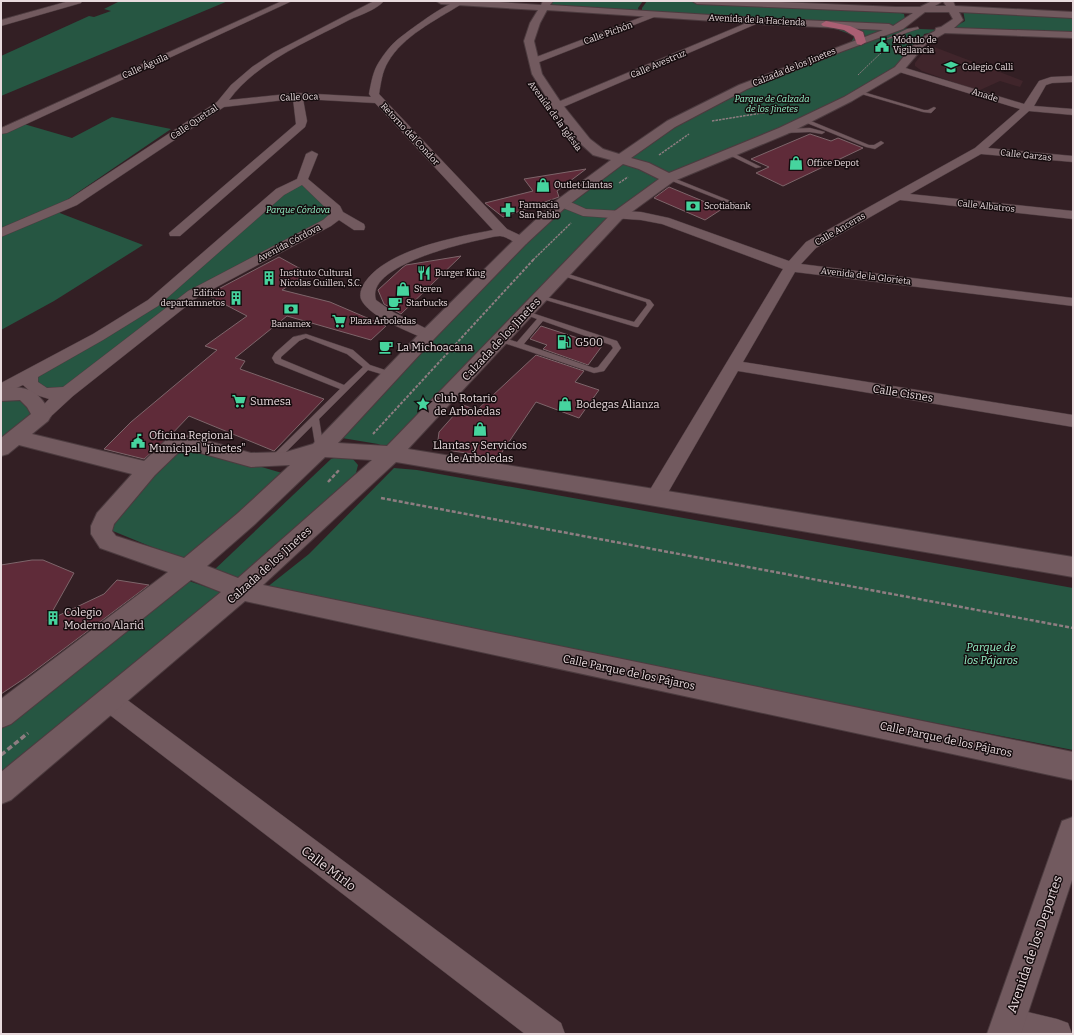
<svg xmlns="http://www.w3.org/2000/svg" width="1074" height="1035" font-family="Bitter,serif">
<rect width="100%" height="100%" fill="#331f24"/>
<polygon fill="#40252b" points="929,45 1023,81 1020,87 1000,81 978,91 922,71 915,66 915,63"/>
<g fill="#265642">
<polygon points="120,1 228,1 1,96 1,56 89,16 94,17 111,11 104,9"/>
<polygon points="549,1 643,1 638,8 639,12 545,7"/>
<polygon points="647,1 675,1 897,12 904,14 905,19 899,27 642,13 642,8"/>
<polygon points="963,10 1073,16 1073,35 949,30 965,21"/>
<polygon points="825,25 944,30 924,34 921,42 897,68 846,98 780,130 704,161 624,209 389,449 378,444 342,438 354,418 563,203 672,124 743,87 851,42 855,36"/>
<polygon points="112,117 171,129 52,210 143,245 54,301 1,330 1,131 17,122 72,138"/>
<polygon points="301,182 337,214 193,294 67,391 38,390 32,375 154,304 270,203"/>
<polygon points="16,398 28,400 37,417 1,447 1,400"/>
<polygon points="179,443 282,473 186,561 108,529"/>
<polygon points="337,457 352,458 358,465 356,473 235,585 212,572 331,459"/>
<polygon points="394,468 417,470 1073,588 1073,750 309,600 266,588 309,554"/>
<polygon points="183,579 230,595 1,788 1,720"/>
</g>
<g fill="#5f2b39" stroke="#7d656a">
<polygon points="810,134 831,141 838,138 863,148 783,186 756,173 769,167 751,159"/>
<polygon points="586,169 557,191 559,197 503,217 485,203 533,191 524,179"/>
<polygon points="669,187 722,209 705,220 654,198"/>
<polygon points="461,256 401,314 384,304 378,290 402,268 406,265"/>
<polygon points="279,257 308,273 282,290 330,302 386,326 371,340 287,316 235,358 245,361 240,369 324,399 274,451 189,416 168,438 144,459 104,449 131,422 217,350 205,346 247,316 207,295"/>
<polygon points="541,326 602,346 588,365 543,349 547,345 530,339"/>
<polygon points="536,355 584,371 575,382 599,390 579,418 536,402 498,458 453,451 444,447 438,440 439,432 463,405 477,410"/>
<polygon points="32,560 43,560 74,573 47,621 104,594 117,580 149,585 25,678 1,694 1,565"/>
</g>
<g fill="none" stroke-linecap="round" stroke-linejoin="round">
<defs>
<g id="lane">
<path d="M918,27L919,29C912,30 890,40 886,39L907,29Z"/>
<polygon points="860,91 924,110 928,110 934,107 936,108 931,113 923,112 858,93"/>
<polygon points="802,119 806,119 869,145 874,145 881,141 884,143 875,149 866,147 802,121"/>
<polygon points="810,128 825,132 822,134 810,132 783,133 780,131 783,129"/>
<polygon points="727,152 731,152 761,167 756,168 727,154"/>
<polygon points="667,177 671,177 738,204 733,205 667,179"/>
<polygon points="562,272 650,300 654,305 638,327 636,327 539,298 539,296 543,296 634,322 647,305 646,302 560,275 559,274"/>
<path d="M526,311L617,341L621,348L604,371L594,373L498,341L497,339L501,337L517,342L537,319L524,314L523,313ZM543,321L611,345L613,348L598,367L594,368L524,344Z"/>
<path d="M306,334L353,350L370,365L394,373L395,375L391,377L368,370L319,419L324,450L323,452L320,453L316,450L312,426L276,462L273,463L269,460L270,458L340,389L275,363L272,358L275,353L293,337ZM306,338L347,354L363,367L344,385L281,359V357L299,341Z"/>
</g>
<g id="street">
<polygon points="69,1 82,1 81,3 1,26 1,20"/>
<polygon points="282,1 292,1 7,133 1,134 1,128"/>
<path d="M374,1H384C376,10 360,15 349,20C307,42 258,61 229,100L297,93L371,97L369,94C371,83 373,71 379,62C384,54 390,46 397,40C407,32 449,0 460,1V5C436,20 403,36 388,62C382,72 381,83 379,94L507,229L526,238L528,241L526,244C515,246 510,237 500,236C494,236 485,239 479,240C457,245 365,267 376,300L393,312L433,332L436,335L433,338L428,340L423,338C407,331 368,316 361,299C359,293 362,287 365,282C388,249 456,237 493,230L375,103L303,99L307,121L305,127L180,236H170L169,233L296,124L293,99L224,107L77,205L1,237V228L69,199L217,102L231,85L252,67L273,53Z"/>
<polygon points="655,12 661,12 662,14 537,63 531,63 529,61 531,59"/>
<polygon points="756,19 759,19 763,21 561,108 553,108 552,106 553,104"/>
<polygon points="899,66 1024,104 1039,81 1051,77 1073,76 1073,82 1052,83 1046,85 1034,106 1073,109 1073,115 1029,111 988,148 1073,156 1073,162 981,154 910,194 1073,211 1073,219 900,200 816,248 801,264 1073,298 1073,306 795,272 743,362 1073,415 1073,427 738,371 662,503 655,505 648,503 646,498 648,493 783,269 662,224 641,220 583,216 558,206 556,203 558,200 566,200 586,209 641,212 669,218 789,261 806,242 975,148 1020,109 896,71 894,69"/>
<path d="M312,151L318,154L308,179L340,206L343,212L364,224L365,227L364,230H354L339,220L331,226L198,297L73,396L47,420L41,422L35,420L33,416L49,399L33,394L23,385L1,395V383L93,334L148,300L276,189L297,179L306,154ZM302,185L331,213L323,220L188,291L63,387L47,388L38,382V377L103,340L158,306L284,195Z"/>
<polygon points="110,690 118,693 561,1023 565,1034 525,1034 102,709 99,701 102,693"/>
<polygon points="1007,1007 1057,1019 1068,1023 1072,1034 1000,1034 996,1033 992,1022 996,1011"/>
</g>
<g id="secondary">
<path d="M436,1H485L541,5L543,1H553L550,5L759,18L889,24L893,26L913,13L697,4L692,1H758L896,7H920L932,1H953L955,6L1073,12V18L959,12L963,20L954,28L1073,32V38L945,33L926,44L903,71L852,101L787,134L674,181L622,219L408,449L1073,557V577L396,462L263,585L1073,752V780L245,601L11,800L1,804V772L221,592L191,580L11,724L1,728V699L168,572L100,548L91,534V526L97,513L132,474L19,445L8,454L1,456V438L31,414L27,407L20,400L1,401V389C27,384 41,391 51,416L48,421L32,434L144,461L165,441L179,435L190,436L251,453L286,452L313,444L422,331L516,238L557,200L611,160L593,155L582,145L553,108L532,74L524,41L530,23L538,10L441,4ZM943,1L946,6H935ZM547,10L759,24L883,30L739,85L667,121L619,154L603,149L590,139L562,104L542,74L534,41L540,23ZM925,12H949L953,19L941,27L936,28L935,31L918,40L895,67L844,97L779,128L669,173L649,163L631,158L675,127L747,89L843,51L903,29ZM623,164L639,169L659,179L612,213L387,446L338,443L434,339L526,244L567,206ZM182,449L190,450L251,467L290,465L238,513L184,558L116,536L112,531L114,524L155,475ZM325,457L372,460L238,578L207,566L254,525Z"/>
<polygon points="1073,817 1073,877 1021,1034 987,1034 1058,832 1062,821"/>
</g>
<polygon id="primary" points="826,21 850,26 863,32 866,42 861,45 857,44 854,36 844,30 823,26 821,24"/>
</defs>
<use href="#lane" stroke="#4c3b3f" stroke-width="1"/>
<use href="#street" stroke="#4c3b3f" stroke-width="1"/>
<use href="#secondary" stroke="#4c3b3f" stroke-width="2"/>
<use href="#primary" stroke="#4c3b3f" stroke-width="2"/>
<g stroke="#8e7d81" stroke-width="1" stroke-dasharray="2 1" stroke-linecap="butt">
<polyline points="858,75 886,48"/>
<polyline points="762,113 794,108"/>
</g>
<g stroke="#8e7d81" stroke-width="1.5" stroke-dasharray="2.5 1" stroke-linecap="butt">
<polyline points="712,121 768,112"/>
<polyline points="659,155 689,134"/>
<polyline points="619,183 628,177"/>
<polyline points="533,260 571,223"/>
</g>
<polyline stroke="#8e7d81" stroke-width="2" stroke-dasharray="3 1.5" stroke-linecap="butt" points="373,434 534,259"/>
<g stroke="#8e7d81" stroke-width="2.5" stroke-dasharray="4 2" stroke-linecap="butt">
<polyline points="328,482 340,469"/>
<polyline points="381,498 1073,628"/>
</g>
<polyline stroke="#8e7d81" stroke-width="3.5" stroke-dasharray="5.5 3" stroke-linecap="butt" points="1,755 28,733"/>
<use href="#lane" fill="#725a5f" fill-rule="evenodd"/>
<use href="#street" fill="#725a5f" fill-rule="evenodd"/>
<use href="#secondary" fill="#725a5f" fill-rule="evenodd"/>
<use href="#primary" fill="#aa5f73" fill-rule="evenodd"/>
</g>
<defs>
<symbol id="civic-bare" viewBox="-9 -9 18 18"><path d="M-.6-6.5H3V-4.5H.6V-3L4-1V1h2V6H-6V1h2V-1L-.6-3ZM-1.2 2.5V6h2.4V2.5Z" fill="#46d49e" stroke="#150c0e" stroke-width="2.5" paint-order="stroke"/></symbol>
<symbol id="school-bare" viewBox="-9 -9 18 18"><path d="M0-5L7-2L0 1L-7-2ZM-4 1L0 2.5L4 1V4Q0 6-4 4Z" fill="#46d49e" stroke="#150c0e" stroke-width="2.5" paint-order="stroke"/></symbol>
<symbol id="shop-bare" viewBox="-9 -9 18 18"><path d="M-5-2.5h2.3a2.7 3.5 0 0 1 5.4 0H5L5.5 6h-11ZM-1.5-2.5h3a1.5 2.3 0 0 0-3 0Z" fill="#46d49e" stroke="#150c0e" stroke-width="2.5" paint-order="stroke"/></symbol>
<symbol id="bank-bare" viewBox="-9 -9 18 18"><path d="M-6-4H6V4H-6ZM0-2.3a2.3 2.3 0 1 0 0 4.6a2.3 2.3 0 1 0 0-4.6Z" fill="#46d49e" stroke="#150c0e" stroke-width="2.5" paint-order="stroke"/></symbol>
<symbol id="pharmacy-bare" viewBox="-9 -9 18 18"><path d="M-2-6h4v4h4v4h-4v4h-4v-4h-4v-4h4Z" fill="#46d49e" stroke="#150c0e" stroke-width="2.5" paint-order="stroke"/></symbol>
<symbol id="restaurant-bare" viewBox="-9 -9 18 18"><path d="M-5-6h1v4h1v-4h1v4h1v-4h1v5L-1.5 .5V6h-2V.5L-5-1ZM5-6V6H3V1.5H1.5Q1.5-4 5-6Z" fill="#46d49e" stroke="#150c0e" stroke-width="2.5" paint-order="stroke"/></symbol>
<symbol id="building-bare" viewBox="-9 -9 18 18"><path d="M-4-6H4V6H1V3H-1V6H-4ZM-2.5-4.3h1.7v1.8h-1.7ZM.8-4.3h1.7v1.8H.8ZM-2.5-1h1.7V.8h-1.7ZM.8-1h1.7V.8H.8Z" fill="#46d49e" stroke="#150c0e" stroke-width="2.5" paint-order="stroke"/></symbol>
<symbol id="cafe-bare" viewBox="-9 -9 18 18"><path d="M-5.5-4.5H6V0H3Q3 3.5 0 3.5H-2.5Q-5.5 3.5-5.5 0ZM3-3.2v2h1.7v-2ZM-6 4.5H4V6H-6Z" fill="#46d49e" stroke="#150c0e" stroke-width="2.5" paint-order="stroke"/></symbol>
<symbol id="supermarket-bare" viewBox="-9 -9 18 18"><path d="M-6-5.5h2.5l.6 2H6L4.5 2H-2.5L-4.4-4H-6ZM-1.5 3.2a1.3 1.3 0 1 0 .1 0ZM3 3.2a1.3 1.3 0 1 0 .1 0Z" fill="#46d49e" stroke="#150c0e" stroke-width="2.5" paint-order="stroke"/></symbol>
<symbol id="fuel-bare" viewBox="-9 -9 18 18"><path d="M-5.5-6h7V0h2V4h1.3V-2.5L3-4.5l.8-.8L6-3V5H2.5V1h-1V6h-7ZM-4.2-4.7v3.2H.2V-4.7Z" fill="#46d49e" stroke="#150c0e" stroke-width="2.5" paint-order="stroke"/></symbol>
<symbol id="sight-bare" viewBox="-9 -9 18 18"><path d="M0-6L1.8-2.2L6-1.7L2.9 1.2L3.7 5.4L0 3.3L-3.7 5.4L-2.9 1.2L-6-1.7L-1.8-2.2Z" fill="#46d49e" stroke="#150c0e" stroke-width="2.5" paint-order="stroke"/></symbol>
</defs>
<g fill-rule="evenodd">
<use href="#civic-bare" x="872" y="35" width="20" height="20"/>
<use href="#school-bare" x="941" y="57" width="20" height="20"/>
<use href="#shop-bare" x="786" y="153" width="20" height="20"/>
<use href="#shop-bare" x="533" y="175" width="20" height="20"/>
<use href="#bank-bare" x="683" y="196" width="20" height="20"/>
<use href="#pharmacy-bare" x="498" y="200" width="20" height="20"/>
<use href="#restaurant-bare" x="414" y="263" width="20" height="20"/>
<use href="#building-bare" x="259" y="268" width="20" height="20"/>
<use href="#shop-bare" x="393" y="279" width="20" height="20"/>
<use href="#building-bare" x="226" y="288" width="20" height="20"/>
<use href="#cafe-bare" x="385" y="293" width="20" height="20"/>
<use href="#bank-bare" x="281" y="299" width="20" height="20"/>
<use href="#supermarket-bare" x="329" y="311" width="20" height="20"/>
<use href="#fuel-bare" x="554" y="332" width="20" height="20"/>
<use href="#cafe-bare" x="376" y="337" width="20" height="20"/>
<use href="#supermarket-bare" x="229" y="391" width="20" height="20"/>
<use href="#sight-bare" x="413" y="394" width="20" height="20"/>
<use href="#shop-bare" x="555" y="394" width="20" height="20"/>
<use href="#shop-bare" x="470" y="419" width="20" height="20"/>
<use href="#civic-bare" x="128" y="431" width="20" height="20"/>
<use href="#building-bare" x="43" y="608" width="20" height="20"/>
</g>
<g text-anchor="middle" stroke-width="3" stroke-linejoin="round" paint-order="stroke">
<g font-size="9" fill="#e9dbde" stroke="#150c0e">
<text transform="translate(757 20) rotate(3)" y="3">Avenida de la Hacienda</text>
<text transform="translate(608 33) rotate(-20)" y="3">Calle Pichón</text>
<text transform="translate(658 64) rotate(-23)" y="3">Calle Avestruz</text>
<text transform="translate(145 66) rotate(-24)" y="3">Calle Águila</text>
<text transform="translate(794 67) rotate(-22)" y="3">Calzada de los Jinetes</text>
<text transform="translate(985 95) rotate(17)" y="3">Anade</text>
<text transform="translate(299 97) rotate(-2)" y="3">Calle Oca</text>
<text transform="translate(555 116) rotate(54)" y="3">Avenida de la Iglésia</text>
<text transform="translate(194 122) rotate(-34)" y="3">Calle Quetzal</text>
<text transform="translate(410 134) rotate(47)" y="3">Retorno del Condor</text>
<text transform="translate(1026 155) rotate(6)" y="3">Calle Garzas</text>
<text transform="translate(986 206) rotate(6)" y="3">Calle Albatros</text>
<text transform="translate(840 229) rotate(-30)" y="3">Calle Anceras</text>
<text transform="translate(289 243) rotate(-28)" y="3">Avenida Córdova</text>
<text transform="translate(866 276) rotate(7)" y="3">Avenida de la Glorieta</text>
</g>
<g font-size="9" fill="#e9dbde" stroke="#150c0e" text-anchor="start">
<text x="893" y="43">Módulo de<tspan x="893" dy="10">Vigilancia</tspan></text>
<text x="962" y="70">Colegio Calli</text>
<text x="807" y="166">Office Depot</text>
<text x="554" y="188">Outlet Llantas</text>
<text x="519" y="208">Farmacia<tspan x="519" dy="10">San Pablo</tspan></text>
<text x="704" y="209">Scotiabank</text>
<text x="280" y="276">Instituto Cultural<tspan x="280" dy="10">Nicolas Guillen, S.C.</tspan></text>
<text x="435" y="276">Burger King</text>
<text x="414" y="292">Steren</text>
<text x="225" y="296" text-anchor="end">Edificio<tspan x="225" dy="10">departamnetos</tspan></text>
<text x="406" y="306">Starbucks</text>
<text x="350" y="324">Plaza Arboledas</text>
<text x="291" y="327" text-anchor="middle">Banamex</text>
</g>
<g font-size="9" font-style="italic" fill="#94f2c7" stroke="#150c0e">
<text x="772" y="102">Parque de Calzada<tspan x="772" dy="10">de los Jinetes</tspan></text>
<text x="298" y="213">Parque Córdova</text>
</g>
<g font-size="11" fill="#e9dbde" stroke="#150c0e">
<text transform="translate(501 339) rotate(-47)" y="4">Calzada de los Jinetes</text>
<text transform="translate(903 393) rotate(9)" y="4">Calle Cisnes</text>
<text transform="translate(269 565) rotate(-42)" y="4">Calzada de los Jinetes</text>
<text transform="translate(629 672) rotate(12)" y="4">Calle Parque de los Pájaros</text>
<text transform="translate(946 739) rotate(12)" y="4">Calle Parque de los Pájaros</text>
</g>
<g font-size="11" fill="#e9dbde" stroke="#150c0e" text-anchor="start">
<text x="575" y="346">G500</text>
<text x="397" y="351">La Michoacana</text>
<text x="434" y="402">Club Rotario<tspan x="434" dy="13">de Arboledas</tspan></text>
<text x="250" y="405">Sumesa</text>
<text x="576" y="408">Bodegas Alianza</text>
<text x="149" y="439">Oficina Regional<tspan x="149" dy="13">Municipal "Jinetes"</tspan></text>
<text x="480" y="449" text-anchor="middle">Llantas y Servicios<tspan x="480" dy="13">de Arboledas</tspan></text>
<text x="64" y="616">Colegio<tspan x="64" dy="13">Moderno Alarid</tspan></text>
</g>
<g font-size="11" font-style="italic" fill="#94f2c7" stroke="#150c0e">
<text x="991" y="651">Parque de<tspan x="991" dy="13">los Pájaros</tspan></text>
</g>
<g font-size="13" fill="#e9dbde" stroke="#150c0e">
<text transform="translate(329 868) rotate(37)" y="5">Calle Mirlo</text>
<text transform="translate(1034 944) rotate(-71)" y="5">Avenida de los Deportes</text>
</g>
</g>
<rect width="1074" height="1035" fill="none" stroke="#e9dbde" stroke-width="4"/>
</svg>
